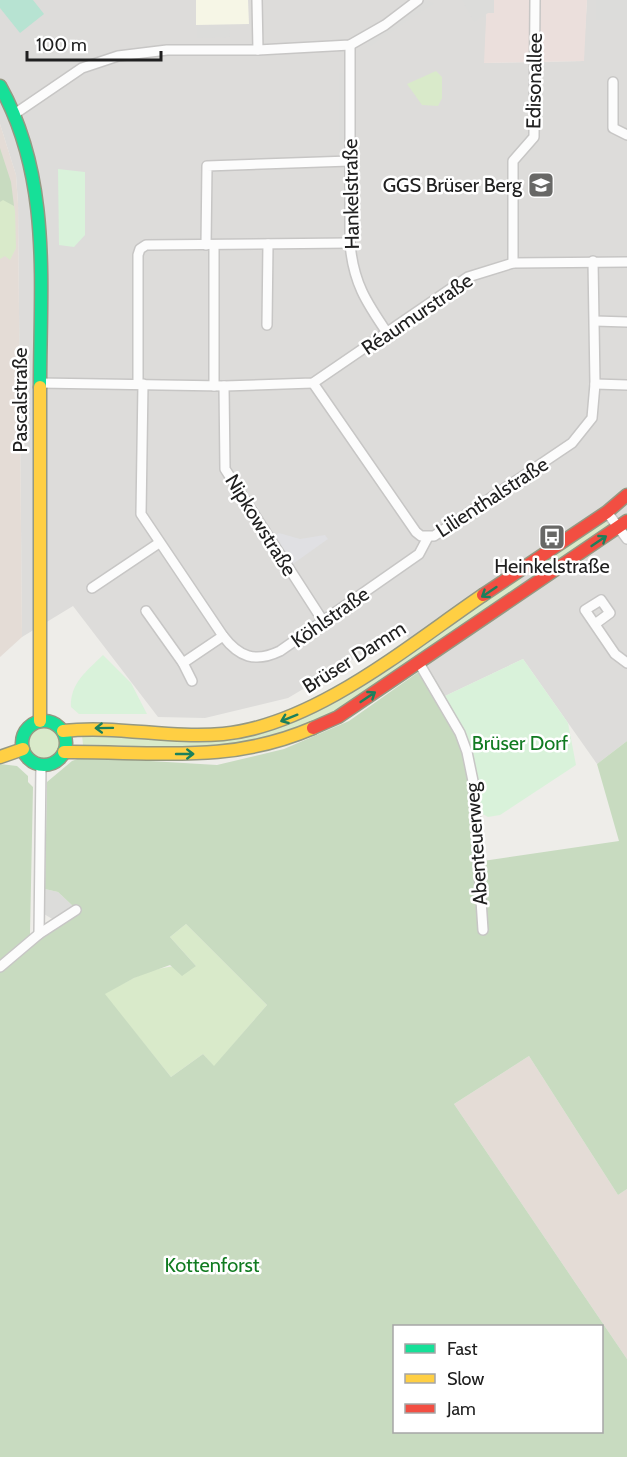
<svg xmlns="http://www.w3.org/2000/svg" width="627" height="1457" font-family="Cabin,sans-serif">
<rect width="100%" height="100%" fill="#eeede9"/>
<polygon fill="#dddcda" points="0,0 487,0 485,63 583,61 587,0 627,0 627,741 597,764 523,659 445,696 403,630 288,698 205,718 158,717 73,606 22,637 18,204 16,175 0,124"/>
<polygon fill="#ebdfdc" points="487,0 587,0 584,61 484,63"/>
<polygon fill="#f6f6e6" points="196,0 248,0 249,24 196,25"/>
<g fill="#dcdcda">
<polygon points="426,0 434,3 370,46 366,40"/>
<polygon points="462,0 494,0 494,13 488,13 474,22"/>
<rect x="596" y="0" width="31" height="20"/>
<polygon points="229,25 230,37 197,38 197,26"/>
<rect x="339" y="73" width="7" height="72"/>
<polygon points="45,889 58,892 75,908 54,920 44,914"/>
</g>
<g fill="#e4dcd6">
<polygon points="0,124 16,175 18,204 22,637 0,657"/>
<polygon points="529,1056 618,1195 627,1189 627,1359 454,1104"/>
</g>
<g fill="#d9eaca">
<polygon points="436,71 442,77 442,98 438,106 422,105 407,84"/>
<polygon points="3,199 14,206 15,211 16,248 10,260 5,256 0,259 0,202"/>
<polygon points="608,522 611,525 532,581 531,570 600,523"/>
<path d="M521,576V588C485,613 448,637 412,662C358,698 307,734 242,746C190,756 136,743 83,745L82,735L253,734L295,722L352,692Z"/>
<circle cx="44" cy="743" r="16"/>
<path d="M186,924L267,1005L214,1067L203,1054L171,1077L104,994C138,975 157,964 196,966L170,937Z"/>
</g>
<g fill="#c8dbc0" fill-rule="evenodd">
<polygon points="0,148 11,182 14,206 3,200 0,202"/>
<path d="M427,666L455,712L472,753L483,861L619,841L597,764L627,741V1189L618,1195L529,1056L454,1104L627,1359V1457H0V764L17,766L28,776V782L33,787L30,934L36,942L75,908L58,892L45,889L47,782L72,761L83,757L217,765L284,749L349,721ZM186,924L267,1005L214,1066L203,1054L171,1077L105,994L134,978L170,965L182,976L196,966L170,937ZM394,1326H602V1432H394Z"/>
</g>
<g fill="#d9f2da">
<polygon points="58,169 85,172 85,235 74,247 59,245"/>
<path d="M103,655L131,683L147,714H79L71,707C70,683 87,671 103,655Z"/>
<path d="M523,659L568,723L576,765L500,815L488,817L479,812C476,768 468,734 445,696Z"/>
</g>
<polygon fill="#b7e3d2" points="0,0 33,0 44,14 20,33 0,8"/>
<polygon fill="#e0e0e3" points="279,533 300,539 325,535 328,539 290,566 271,538"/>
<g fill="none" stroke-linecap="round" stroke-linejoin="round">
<defs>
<g id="street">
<polyline points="257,0 258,50"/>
<path d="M350,45V243C353,282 366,302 388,334"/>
<polyline points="613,82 613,128 627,135"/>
<polyline points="16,113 82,68 118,56 167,50 258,50 350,45 385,25 418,0"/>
<polyline points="206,245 207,166 350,161"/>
<polyline points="513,263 513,161 534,137 535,0"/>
<polyline points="595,321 627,322"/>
<polyline points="267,325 268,244"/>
<polyline points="39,383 224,386 313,383 468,277 513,263 627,262"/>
<polyline points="313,383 416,532 421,536 434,536 572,443 592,418 595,384 593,261"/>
<polyline points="138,384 138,255 140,249 146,245 350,243"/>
<path d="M143,384L141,514L223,636C239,657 255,663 280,651L419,554L428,537"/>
<polyline points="595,384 627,385"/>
<polyline points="214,386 214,245"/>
<polyline points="224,386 225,469 323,621"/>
<polyline points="607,512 627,539"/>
<polyline points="92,588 159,543"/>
<polyline points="146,611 183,663"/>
<polyline points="595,624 610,613 601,600 585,610 615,654 627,663"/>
<polyline points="419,663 460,733 467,752 473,781 483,930"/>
<polyline points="192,681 183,663 223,636"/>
<polyline points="39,934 41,765"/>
<polyline points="0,967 39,934 76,910"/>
</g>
<g id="fast">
<path d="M0,86C52,179 40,285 40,387"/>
<circle cx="44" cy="743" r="22"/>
</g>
<g id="slow">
<polyline points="40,387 40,721"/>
<path d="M63,731C117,725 170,739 223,734C315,725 408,646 483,595"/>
<path d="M64,752C153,751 227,765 313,728"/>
<polyline points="0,757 23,749"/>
</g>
<g id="jam">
<polyline points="483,595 607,512 627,495"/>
<polyline points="313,728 338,717 627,521"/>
</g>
</defs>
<use href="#street" stroke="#c7c6c5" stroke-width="12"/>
<use href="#fast" stroke="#959882" stroke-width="15"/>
<use href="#slow" stroke="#959882" stroke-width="15"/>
<use href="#jam" stroke="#959882" stroke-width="15"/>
<use href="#street" stroke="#fcfcfc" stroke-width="9"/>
<use href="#fast" stroke="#16e098" stroke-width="12"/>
<use href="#slow" stroke="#ffcf43" stroke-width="12"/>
<use href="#jam" stroke="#f24e42" stroke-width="12"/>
</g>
<defs><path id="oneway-shaft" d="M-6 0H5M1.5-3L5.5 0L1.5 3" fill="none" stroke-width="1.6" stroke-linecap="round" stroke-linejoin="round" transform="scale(1.5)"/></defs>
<g stroke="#1b805c">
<use href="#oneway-shaft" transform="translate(599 541) rotate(-34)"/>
<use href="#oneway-shaft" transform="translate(489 592) rotate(146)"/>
<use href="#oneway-shaft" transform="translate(368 697) rotate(-34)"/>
<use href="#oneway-shaft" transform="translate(289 718) rotate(158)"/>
<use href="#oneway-shaft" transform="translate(104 728) rotate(179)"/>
<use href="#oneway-shaft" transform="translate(185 754)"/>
</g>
<defs>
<symbol id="school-square" viewBox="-11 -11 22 22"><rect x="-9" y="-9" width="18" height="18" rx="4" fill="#686866" stroke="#fff"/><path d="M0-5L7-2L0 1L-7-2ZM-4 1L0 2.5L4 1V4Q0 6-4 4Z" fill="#fff"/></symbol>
<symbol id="bus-square" viewBox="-11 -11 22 22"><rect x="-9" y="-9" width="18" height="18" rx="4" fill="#686866" stroke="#fff"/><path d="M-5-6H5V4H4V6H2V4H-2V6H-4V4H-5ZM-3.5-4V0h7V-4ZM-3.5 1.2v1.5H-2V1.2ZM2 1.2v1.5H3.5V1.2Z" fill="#fff"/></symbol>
</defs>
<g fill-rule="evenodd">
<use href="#school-square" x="526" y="170" width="30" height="30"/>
<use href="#bus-square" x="537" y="522" width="30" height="30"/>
</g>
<g text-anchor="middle" stroke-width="5" stroke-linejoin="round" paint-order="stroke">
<g font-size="20" fill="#202020" stroke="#fff">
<text transform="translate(534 81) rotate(-89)" y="7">Edisonallee</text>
<text transform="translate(351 194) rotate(-91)" y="7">Hankelstraße</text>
<text transform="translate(417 314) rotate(-34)" y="7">Réaumurstraße</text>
<text transform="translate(20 400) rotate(-90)" y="7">Pascalstraße</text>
<text transform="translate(492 497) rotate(-33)" y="7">Lilienthalstraße</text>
<text transform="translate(261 525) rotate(58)" y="7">Nipkowstraße</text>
<text transform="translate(330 617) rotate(-35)" y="7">Köhlstraße</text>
<text transform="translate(354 657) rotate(-32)" y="7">Brüser Damm</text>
<text transform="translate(476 844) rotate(-94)" y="7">Abenteuerweg</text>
</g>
<g font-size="20" fill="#202020" stroke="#fff" text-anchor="end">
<text x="522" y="192">GGS Brüser Berg</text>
<text x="552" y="573" text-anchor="middle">Heinkelstraße</text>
</g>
<g font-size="20" fill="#117b21" stroke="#fff">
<text x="520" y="750">Brüser Dorf</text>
<text x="212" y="1272">Kottenforst</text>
</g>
</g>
<rect x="393" y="1325" width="210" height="108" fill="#ffffff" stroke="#a6a6a6" stroke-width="1.5"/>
<rect x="405" y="1344" width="30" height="9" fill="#16e098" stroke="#a6a6a6" stroke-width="1.5"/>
<text x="447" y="1355" font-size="18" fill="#202020">Fast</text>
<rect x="405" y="1374" width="30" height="9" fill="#ffcf43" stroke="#a6a6a6" stroke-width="1.5"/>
<text x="447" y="1385" font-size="18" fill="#202020">Slow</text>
<rect x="405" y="1404" width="30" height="9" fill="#f24e42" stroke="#a6a6a6" stroke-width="1.5"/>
<text x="447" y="1415" font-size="18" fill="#202020">Jam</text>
<path d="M27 51v9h134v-9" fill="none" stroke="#202020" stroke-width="3"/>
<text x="36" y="51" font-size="18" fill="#202020" stroke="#ffffff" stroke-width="4.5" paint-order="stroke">100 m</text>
</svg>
